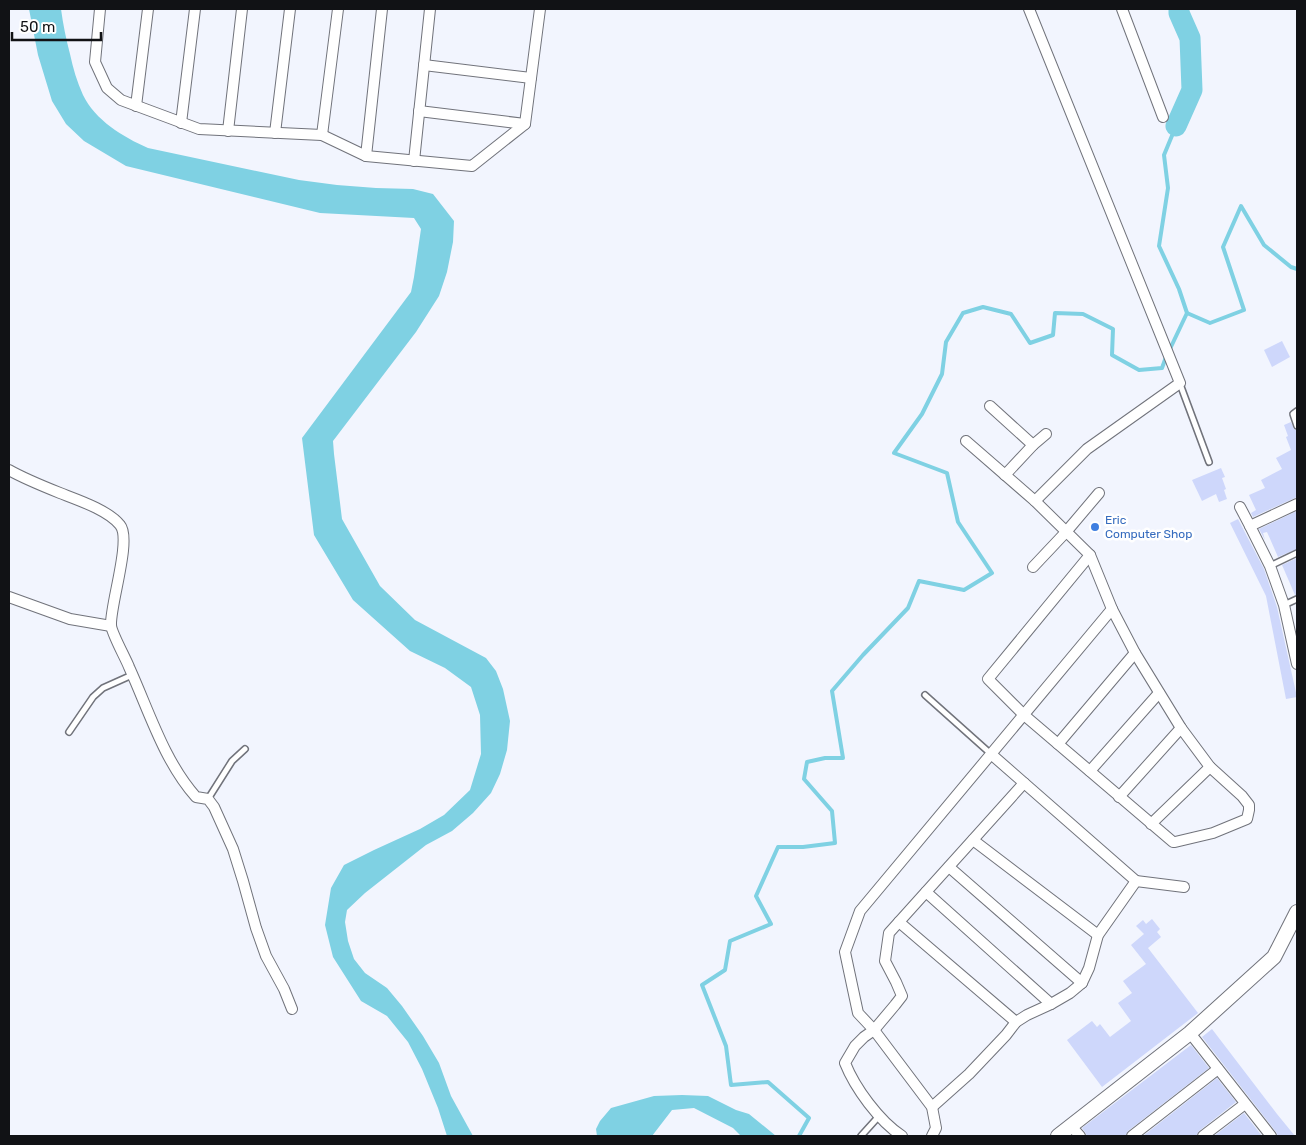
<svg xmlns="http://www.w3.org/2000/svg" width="1306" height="1145" font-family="Rubik,sans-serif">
<rect width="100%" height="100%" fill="#f2f5fe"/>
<g fill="#7fd1e3">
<path d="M29,9H61C63,24 66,39 70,54C73,68 77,82 83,95C95,120 123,137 148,148L299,180L337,185L376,188L413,189L433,194L454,221L453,242L447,272L439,296L416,332L333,441L334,454L342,519L380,586L415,620L486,658L496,671L503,689L510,721L507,750L500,774L491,793L473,813L452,831L426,845L365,893L347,910L345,922L348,941L354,959L365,973L387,988L402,1006L423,1036L439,1063L451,1096L473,1136H447L438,1108L422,1069L408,1042L387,1016L361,1001L333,957L325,925L331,888L344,865L374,850L420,829L444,815L470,790L481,754L480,715L471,687L445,668L410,651L353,600L314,535L302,438L411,292L414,277L421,229L414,218L320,213L126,166L84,141L66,124L52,101L38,55Z"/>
<polygon points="682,1095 708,1096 736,1110 749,1114 776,1136 741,1136 733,1128 694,1108 672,1110 652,1136 597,1136 596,1129 600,1121 611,1108 654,1096"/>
</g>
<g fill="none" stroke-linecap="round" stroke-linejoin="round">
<g stroke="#7fd1e3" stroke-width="4">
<polyline points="1176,126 1164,155 1168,188 1159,246 1179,289 1187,313"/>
<polyline points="1169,351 1187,313 1210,323 1244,310 1223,247 1241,206 1264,245 1291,267 1297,269"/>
<polyline points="799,1136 809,1118 768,1082 731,1085 726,1046 702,985 725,970 730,941 771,924 756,896 778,847 803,847 835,843 832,811 804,779 807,762 825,758 843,758 832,691 863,655 908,608 919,581 964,590 992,573 958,522 947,473 894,453 922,414 942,374 946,342 963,313 983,307 1011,314 1030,343 1053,335 1055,313 1083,314 1113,329 1112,355 1139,370 1162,368 1166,357"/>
</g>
<polyline stroke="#7fd1e3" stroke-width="21" points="1176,126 1192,90 1190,38 1179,13 1179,9"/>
</g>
<g fill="#ced7fb">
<polygon points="1282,341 1290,357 1272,367 1264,350"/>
<polygon points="1291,422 1294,429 1297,430 1297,497 1253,517 1251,513 1256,510 1249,495 1265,488 1261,480 1282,469 1276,458 1291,450 1286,437 1288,436 1284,425"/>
<polygon points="1221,468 1225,477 1222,478 1226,489 1224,490 1227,499 1219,502 1216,494 1202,501 1192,480"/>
<polygon points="1297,511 1297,549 1278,557 1267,532 1263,533 1265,540 1259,529"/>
<polygon points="1238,519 1264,569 1277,607 1297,697 1286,699 1266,596 1230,523"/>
<polygon points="1297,558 1297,595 1295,595 1282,565"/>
<polygon points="1152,919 1160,929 1157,932 1161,937 1148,948 1198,1013 1102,1087 1067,1040 1092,1021 1097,1027 1100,1024 1110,1037 1131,1021 1118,1003 1132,993 1123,981 1146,964 1131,945 1144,934 1136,926 1143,920 1146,924"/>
<polygon points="1212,1029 1277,1114 1295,1136 1278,1136 1276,1132 1202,1037"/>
<polygon points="1191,1045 1209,1068 1128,1131 1125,1136 1087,1136 1085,1132 1082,1128"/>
<polygon points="1217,1078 1236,1102 1199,1131 1196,1136 1143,1136"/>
<polygon points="1244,1113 1262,1136 1214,1136"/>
</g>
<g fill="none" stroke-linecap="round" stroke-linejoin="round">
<defs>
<g id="lane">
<polyline points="1180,384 1209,462"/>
<polyline points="1297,411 1293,414 1297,426"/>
<polyline points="1270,566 1297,553"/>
<polyline points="1284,605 1297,599"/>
<polyline points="925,695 991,754"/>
<polyline points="69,732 93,697 103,688 132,675"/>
<polyline points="208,799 232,761 245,749"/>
<polyline points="861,1136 880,1115"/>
</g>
<g id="street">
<polyline points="100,9 95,62 107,88 121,100 199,129 322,135 366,156 472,166 525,124 540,9"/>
<polyline points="1122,9 1163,117"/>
<polyline points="424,65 531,78"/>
<polyline points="136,106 148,9"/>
<polyline points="419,111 525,124"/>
<polyline points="181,123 195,9"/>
<polyline points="228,131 242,9"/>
<polyline points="275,133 290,9"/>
<polyline points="322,135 338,9"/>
<polyline points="366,156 382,9"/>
<polyline points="414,161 430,9"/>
<polyline points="990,406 1033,445"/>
<polyline points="966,441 1035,501 1087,449 1180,383 1029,9"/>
<path d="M9,470C23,478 45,487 60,493C78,500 108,510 120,525C132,539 110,605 111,625C111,632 126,659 129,667C149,711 164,761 196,797L208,799L214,807L233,849L243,881L256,928L266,956L284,989L292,1009"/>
<polyline points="1005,475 1033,445 1046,434"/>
<polyline points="1297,504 1250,526 1270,566 1284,605 1297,664"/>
<polyline points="1240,507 1250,526"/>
<polyline points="1090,555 988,679 1024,715 1173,842 1175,842 1213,833 1247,819 1249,810 1249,805 1242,796 1210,767 1181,728 1135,653 1112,609"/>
<polyline points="1033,567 1066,532 1099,493"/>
<polyline points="9,597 70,619 111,626"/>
<polyline points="1058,744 1135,653"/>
<polyline points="1090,771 1159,693"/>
<polyline points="1119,797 1181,728"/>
<polyline points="1151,824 1210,767"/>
<polyline points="973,840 1098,935"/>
<polyline points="949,867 1082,983"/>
<polyline points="1136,881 1184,887"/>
<polyline points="926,892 1051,1004"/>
<polyline points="899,922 1016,1022"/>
<polyline points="1190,1033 1271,1136"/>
<polyline points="932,1107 969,1074 1006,1035 1016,1022 1027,1015 1051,1004 1070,993 1082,983 1089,968 1098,935 1136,881 991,754"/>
<polyline points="1071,1126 1080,1136"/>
<path d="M902,1136C879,1121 855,1088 845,1063L855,1046L864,1037L874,1030L895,1005L902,996L896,982L885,961L889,933L1024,783"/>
<polyline points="932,1136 936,1128 932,1107 874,1030 858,1013 845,952 860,911 1112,609 1090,555 1035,501"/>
<polyline points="1132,1136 1218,1069"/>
<polyline points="1203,1136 1245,1104"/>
</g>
<polyline id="secondary" points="1058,1136 1190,1033 1274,957 1297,912"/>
</defs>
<use href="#lane" stroke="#71737b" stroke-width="8"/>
<use href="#street" stroke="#71737b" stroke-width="12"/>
<use href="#secondary" stroke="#71737b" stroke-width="16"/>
<use href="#lane" stroke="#fff" stroke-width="5"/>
<use href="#street" stroke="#fff" stroke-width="10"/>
<use href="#secondary" stroke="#fff" stroke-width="14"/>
</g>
<circle fill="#3f7fe0" stroke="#fff" stroke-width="2" cx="1095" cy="527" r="5"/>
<g text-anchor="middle" stroke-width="5" stroke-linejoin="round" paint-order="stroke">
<g font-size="12" fill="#366cbe" stroke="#fff" text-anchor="start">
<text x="1105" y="524">Eric<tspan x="1105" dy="14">Computer Shop</tspan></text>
</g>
</g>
<rect width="1306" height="1145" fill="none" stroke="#111215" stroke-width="20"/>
<path d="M12 32v8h89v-8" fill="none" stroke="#111215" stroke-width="2.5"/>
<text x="20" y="32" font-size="15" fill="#111215" stroke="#ffffff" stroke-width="4" paint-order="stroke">50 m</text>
</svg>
